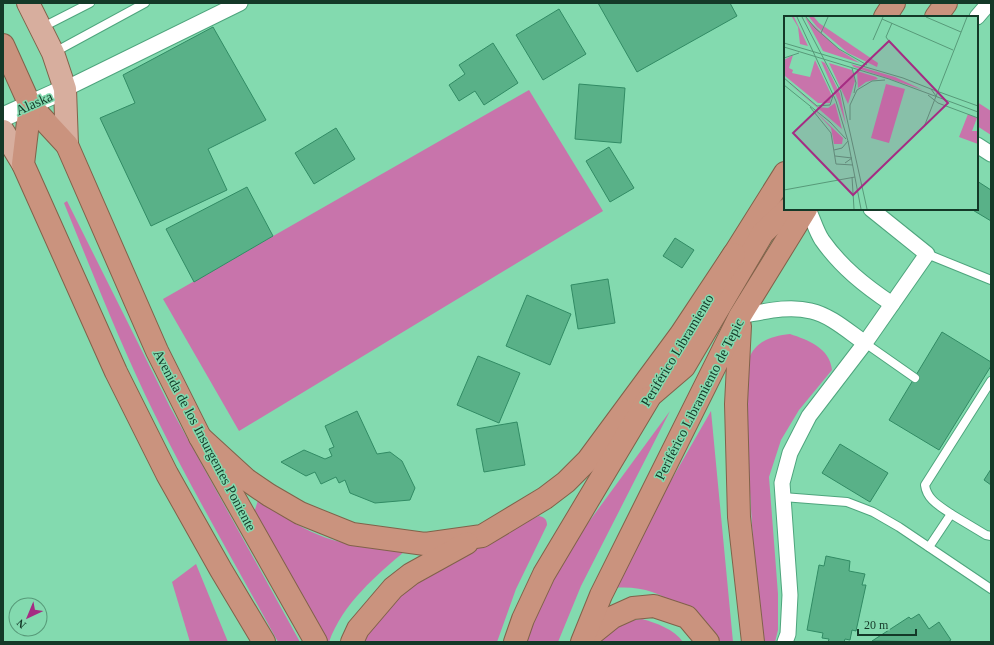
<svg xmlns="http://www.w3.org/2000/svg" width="994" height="645" font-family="'Times New Roman',serif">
<rect width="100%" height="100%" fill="#83daaf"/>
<g fill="#c874ab">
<polygon points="529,90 603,211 239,431 163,299"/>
<polygon points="977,102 991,111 991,135 977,126"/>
<path d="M67,201L170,407L300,642H278C237,567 193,492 155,415C121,346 93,274 64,203Z"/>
<path d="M790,334C808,340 830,348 832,370L799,410L781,440L769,477L778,594V630L775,642H760C755,568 749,494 747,420C747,406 744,368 750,356C758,340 773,336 790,334Z"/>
<polygon points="670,411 581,586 558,642 527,642 536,613 569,549"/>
<path d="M711,411L733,642H717C684,611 664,584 614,588L645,526Z"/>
<path d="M259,497C308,539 343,547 406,550C376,576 343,603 329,642H323L253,516Z"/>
<path d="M539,516C544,517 547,519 547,525L516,589L497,642H363L366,635L389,605L457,551Z"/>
<polygon points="196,564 228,642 190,642 172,582"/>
<path d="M642,619C656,623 674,629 683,642H599L622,622Z"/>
</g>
<g fill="#59b188" stroke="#318b64">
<polygon points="598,3 730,3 737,16 637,72"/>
<polygon points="559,9 586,54 543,80 516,35"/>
<polygon points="213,27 266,120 208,149 227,190 151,226 100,118 135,103 123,75"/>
<polygon points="493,43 518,83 484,105 475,91 459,101 449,85 465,74 459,65"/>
<polygon points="579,84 625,88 621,143 575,139"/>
<polygon points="336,128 355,159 314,184 295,153"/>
<polygon points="609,147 634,188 610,202 586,161"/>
<polygon points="977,181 991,190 991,221 971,209 977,209"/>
<polygon points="247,187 273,236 194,282 166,229"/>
<polygon points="675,238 694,250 682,268 663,256"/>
<polygon points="608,279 615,323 578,329 571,285"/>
<polygon points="527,295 571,314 550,365 506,346"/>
<polygon points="942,332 991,362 991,366 939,450 889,420"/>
<polygon points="478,356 520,373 499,423 457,405"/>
<polygon points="357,411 377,454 390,452 402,461 415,488 410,500 375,503 350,493 345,480 339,483 336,477 321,484 315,472 306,476 281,462 304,450 325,459 332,456 329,449 334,447 325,426"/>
<polygon points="517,422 525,465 484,472 476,429"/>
<polygon points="840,444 888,473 870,502 822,473"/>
<polygon points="991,469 991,485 984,480"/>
<polygon points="826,556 850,561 849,571 865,574 862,585 866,585 856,631 852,630 850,640 845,639 844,642 828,642 829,639 822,638 823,633 807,630 819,565 824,566"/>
<polygon points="919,614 929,629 939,622 951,640 948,642 872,641 909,617 911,619"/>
</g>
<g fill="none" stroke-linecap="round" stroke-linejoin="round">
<defs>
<g id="service">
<polyline points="41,28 90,3"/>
<polyline points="53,53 145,3"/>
<polyline points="927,254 991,280"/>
<polyline points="865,343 915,378"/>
<polyline points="783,497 847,502 873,512 899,527 991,589"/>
<path d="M951,514C940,506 927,500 925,485L991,381"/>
<polyline points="929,547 951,514 986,535 991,536"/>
</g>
<g id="minor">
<polyline points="977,17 989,3"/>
<polyline points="65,89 240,3"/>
<polyline points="977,145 991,154"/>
<path d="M808,209C813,219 816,231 822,240C841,267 865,286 892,304"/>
<path d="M740,316C763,312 788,305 811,311C830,315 849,332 865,343"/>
<polyline points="785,642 788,634 790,595 782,483 790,453 809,416 865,343 927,254 871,209"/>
</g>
<polyline id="tertiary" points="3,117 65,89"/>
<g id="primary">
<polyline points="28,3 53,53 65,89 67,145"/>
<polyline points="3,131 23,164"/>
</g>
<g id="trunk">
<polyline points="885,17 894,3"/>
<polyline points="936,17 946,3"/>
<polyline points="3,45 30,105 67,145 157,351 200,437 316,642"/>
<polyline points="30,105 23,164 116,372 167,474 221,570 264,642"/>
<polyline points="726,267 785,173"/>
<polyline points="740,326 736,404 739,517 753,642"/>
<polyline points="649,397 684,367 763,233 788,209"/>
<polyline points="200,437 247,480 269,495 300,513 352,534 425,544 482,536 545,498 566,482 588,460 681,334 734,254"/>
<polyline points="583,641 613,617 633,608 654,606 687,617 708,642"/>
<polyline points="352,642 358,629 393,588 411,574 467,543"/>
<polyline points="515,642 523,619 544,574 649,398"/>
<polyline points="582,642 601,595 740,316 806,209"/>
</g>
</defs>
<use href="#service" stroke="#4ea57d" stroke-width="10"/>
<use href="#minor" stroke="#4ea57d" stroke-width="17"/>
<use href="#tertiary" stroke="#4ea57d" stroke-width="21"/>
<use href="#primary" stroke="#81624a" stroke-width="24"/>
<use href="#trunk" stroke="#81624a" stroke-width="24"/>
<use href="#service" stroke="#fff" stroke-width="8"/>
<use href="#minor" stroke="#fff" stroke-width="15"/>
<use href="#tertiary" stroke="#fff" stroke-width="19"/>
<use href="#primary" stroke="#d7ae9e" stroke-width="22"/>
<use href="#trunk" stroke="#ca937e" stroke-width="22"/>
</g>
<g text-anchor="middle" stroke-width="3" stroke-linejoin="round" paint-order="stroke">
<g font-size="14" fill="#143928" stroke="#83daaf">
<text transform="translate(34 103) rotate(-24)" y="5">Alaska</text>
<text transform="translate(677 350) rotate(-59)" y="5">Periférico Libramiento</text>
<text transform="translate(699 399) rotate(-63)" y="5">Periférico Libramiento de Tepic</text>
<text transform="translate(205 440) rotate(62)" y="5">Avenida de los Insurgentes Poniente</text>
</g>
</g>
<g transform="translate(784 16)">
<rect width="194" height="194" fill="#83daaf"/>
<path d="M8,1H10L24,30L16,28L14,11ZM21,1L57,35L76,47L39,35ZM25,1H30L35,7L94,47L93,51L64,37L33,11ZM9,39L5,52L9,54L8,57L26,61L31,44L47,78L46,87H34L1,60L0,44ZM37,45L41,47L56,78L62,109L54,84ZM45,47L68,54L71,65L64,88ZM67,48L111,61L139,74L70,51ZM73,55L92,61L94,63L82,66L74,72ZM0,63L34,91L44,92L51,87L58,113ZM102,68L121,73L105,127L87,122ZM30,94L59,122L58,128H50L47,112ZM184,98L193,102L188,115H194V128L175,121Z" fill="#c874ab"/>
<path fill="none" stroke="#579a79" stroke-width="1" d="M13,1L52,85L64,125L77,193M18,1L57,76L83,193M22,1L31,12L55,33L83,49M142,1L177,16M98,3L169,34M37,17L44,1M89,24L99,1M0,27L119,62L147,73L152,80M107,28L102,21L108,7M0,31L105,63L194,96M0,42L15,37M68,52L72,67L70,77M0,62L33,90L46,89L49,80M0,69L46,106L62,123M147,73L194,90M144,79L154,87L194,102M26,91L47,117L52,148L69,149M66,104V89L73,74L88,65L101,64M140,111L183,1M50,134L58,132L64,125M51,140L68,142L61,147M68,161L70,193M0,174L71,161"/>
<path fill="#a52c83" fill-opacity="0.15" stroke="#a52c83" stroke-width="2" d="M105,25L164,87L69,179L9,117Z"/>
<rect width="194" height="194" fill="none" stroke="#143928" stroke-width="2"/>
</g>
<rect width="994" height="645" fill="none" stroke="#143928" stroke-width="8"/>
<g transform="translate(28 617) rotate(224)"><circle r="19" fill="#83daaf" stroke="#579a79"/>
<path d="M0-3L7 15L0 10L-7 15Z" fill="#a52c83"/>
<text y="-6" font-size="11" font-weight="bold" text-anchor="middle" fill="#143928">N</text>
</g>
<path d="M858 629v6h58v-6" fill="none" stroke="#143928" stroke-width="2"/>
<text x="864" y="629" font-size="12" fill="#143928" stroke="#83daaf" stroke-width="3" paint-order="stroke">20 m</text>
</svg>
